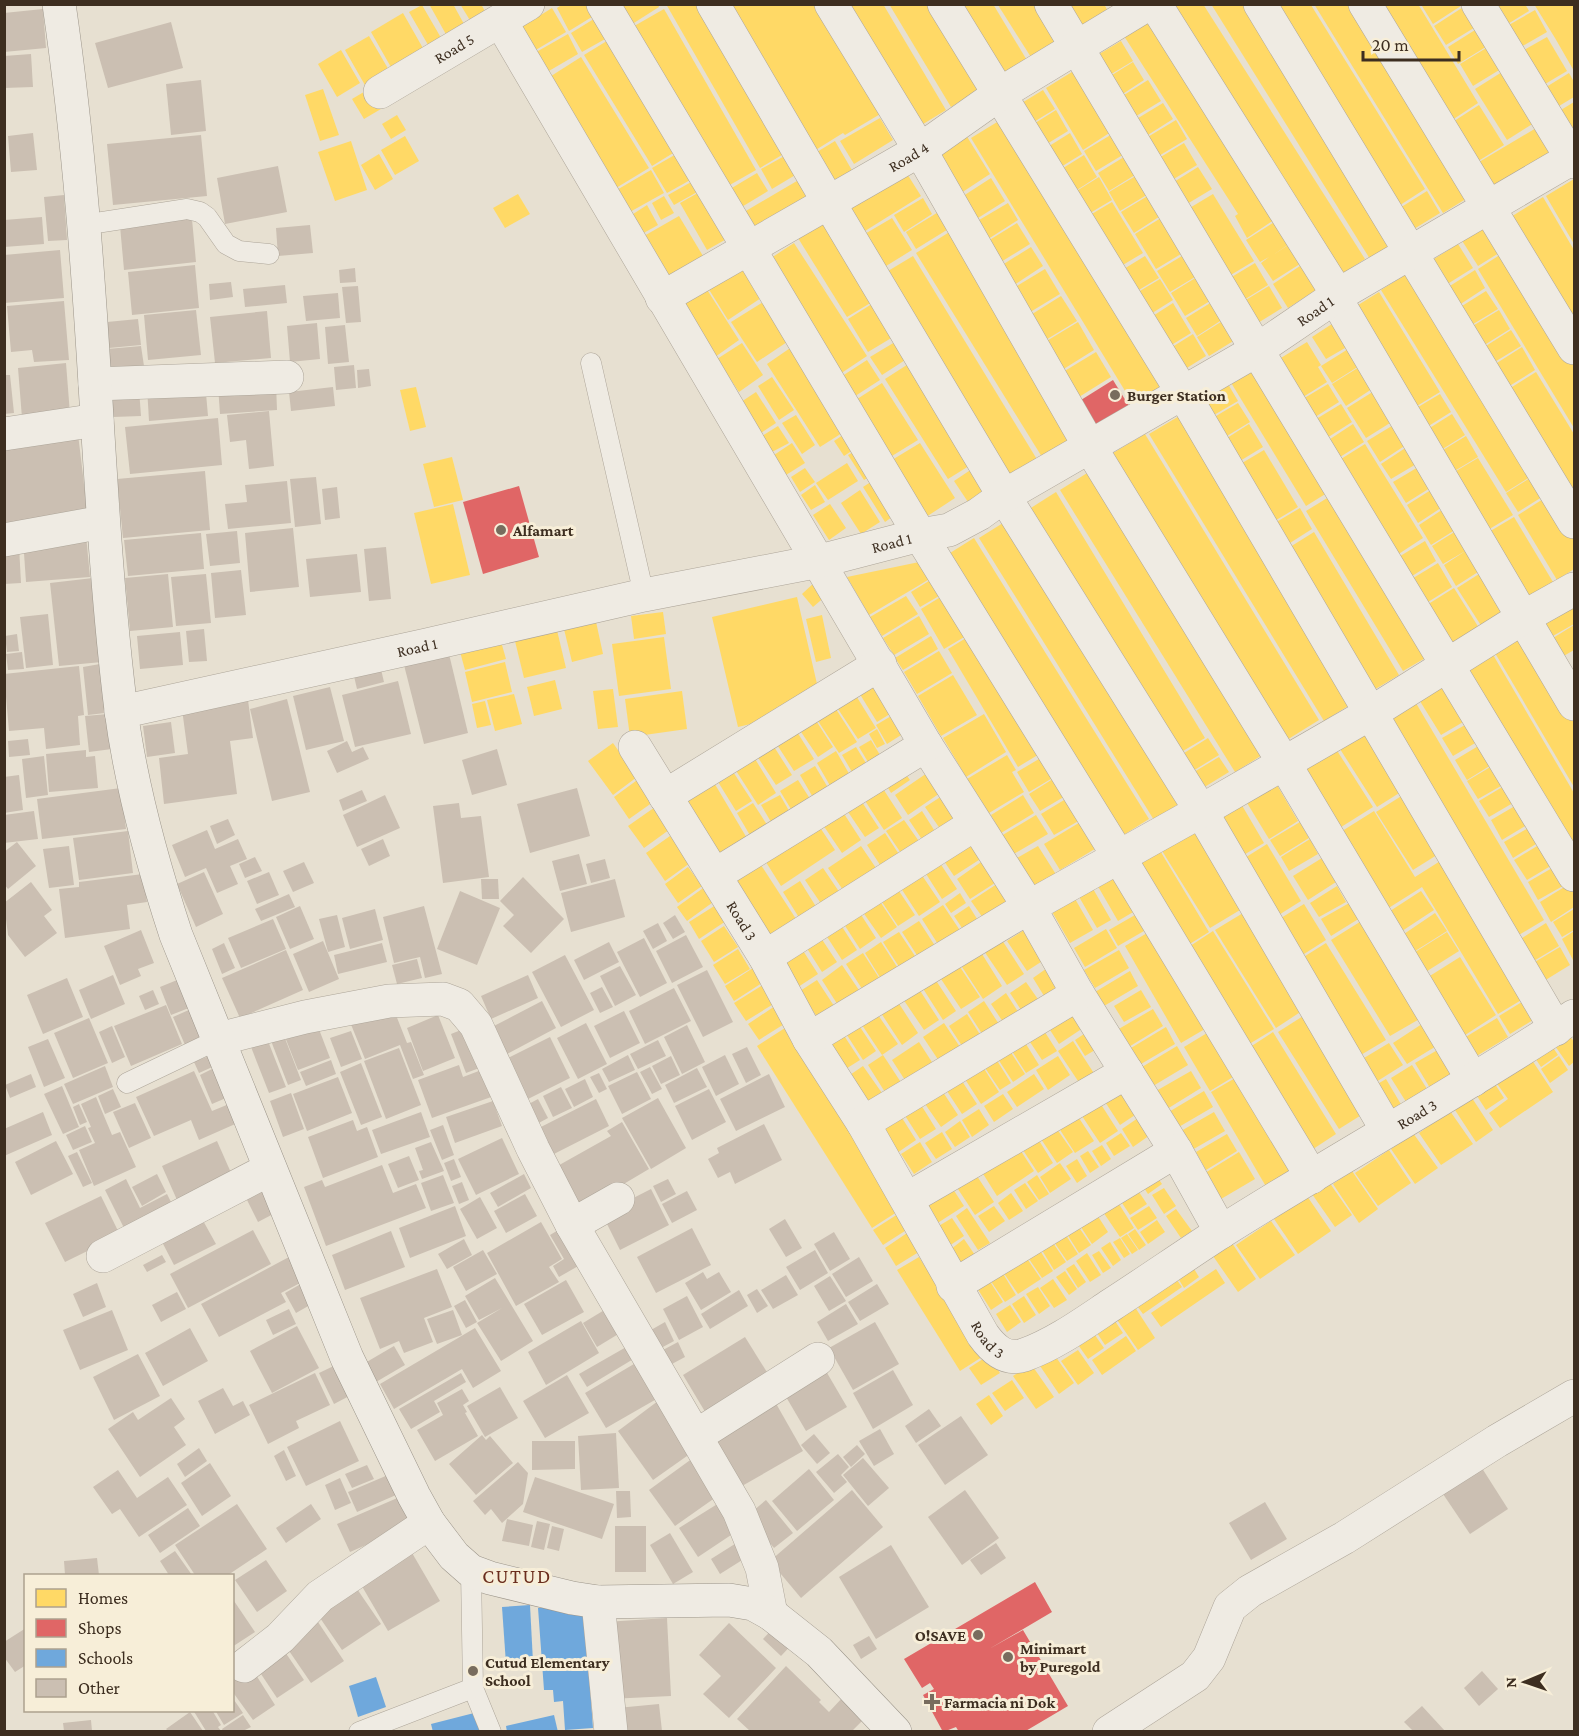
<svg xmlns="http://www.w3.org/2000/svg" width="1579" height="1736" font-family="'Crimson Pro',serif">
<rect width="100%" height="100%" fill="#e7e0d1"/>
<g fill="#ffd966">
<polygon points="429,4 453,4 470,35 452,45"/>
<polygon points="460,4 481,4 486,13 471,22"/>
<polygon points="563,4 595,4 600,12 569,31 557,8"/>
<polygon points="625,4 658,4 659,7 626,28 615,10"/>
<polygon points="666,4 702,4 787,152 760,168"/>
<polygon points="716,4 818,4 882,113 845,135 843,133 806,156"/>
<polygon points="840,4 883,4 946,110 915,129"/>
<polygon points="889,4 940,4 988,84 951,107"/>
<polygon points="952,4 993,4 1028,62 999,80"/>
<polygon points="1059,4 1104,4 1110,15 1078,35"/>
<polygon points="1177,4 1203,4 1365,259 1333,280 1163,13"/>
<polygon points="1211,4 1250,4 1398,241 1370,259"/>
<polygon points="1314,4 1357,4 1474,194 1443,213"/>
<polygon points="1377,4 1418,4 1478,103 1449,122"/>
<polygon points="1425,4 1464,4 1433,24 1422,6"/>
<polygon points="1468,4 1482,23 1446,45 1434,26"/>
<polygon points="1486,4 1525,4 1529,11 1498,30"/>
<polygon points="1534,4 1574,4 1574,71 1555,38"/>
<polygon points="422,5 444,43 431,50 409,12"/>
<polygon points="998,5 1043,5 1066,42 1034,62"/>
<polygon points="1266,5 1311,5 1425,189 1394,209"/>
<polygon points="552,8 566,32 534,51 520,28"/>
<polygon points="664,9 756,170 721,190 629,29"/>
<polygon points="1535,10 1547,32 1512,52 1500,30"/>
<polygon points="403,13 424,50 392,69 371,32"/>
<polygon points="602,14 614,34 582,52 571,33"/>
<polygon points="1156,16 1283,214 1247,238 1235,216 1238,214 1124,36"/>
<polygon points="1483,25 1494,42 1458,64 1448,47"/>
<polygon points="568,34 578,54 542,75 531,55"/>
<polygon points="369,36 390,72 366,87 345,50"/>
<polygon points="615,36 683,147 652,166 584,55"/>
<polygon points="1547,37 1567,71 1535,90 1515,55"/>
<polygon points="1121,41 1133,61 1103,79 1091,59"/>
<polygon points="1496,42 1509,64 1473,86 1460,64"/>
<polygon points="341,50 360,83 337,97 318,64"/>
<polygon points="581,57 649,168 616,188 548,78"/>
<polygon points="1133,62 1144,80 1115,99 1104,80"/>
<polygon points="1080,67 1117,128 1083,150 1046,88"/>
<polygon points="1510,67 1542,118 1507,140 1475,89"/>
<polygon points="1569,73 1574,82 1574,97 1549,112 1538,92"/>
<polygon points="1148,80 1161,101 1128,121 1116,100"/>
<polygon points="374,86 386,106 364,119 352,99"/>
<polygon points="323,89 339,135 320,141 305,95"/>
<polygon points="1043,90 1055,109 1024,128 1012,109"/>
<polygon points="1574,102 1574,130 1563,137 1551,116"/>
<polygon points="1163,103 1173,119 1140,140 1130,123"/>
<polygon points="1479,105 1504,145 1472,165 1448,125"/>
<polygon points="1056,110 1068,131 1037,150 1024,130"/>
<polygon points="397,115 406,130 391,139 382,124"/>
<polygon points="1007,116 1169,381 1133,404 971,138"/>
<polygon points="880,118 893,140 854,164 840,141"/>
<polygon points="1176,120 1187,139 1152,160 1141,141"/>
<polygon points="1543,124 1557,148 1489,190 1474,165"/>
<polygon points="1119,130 1131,150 1096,171 1084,151"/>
<polygon points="1070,133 1082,154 1051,173 1038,153"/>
<polygon points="966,135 990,174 958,195 934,155"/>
<polygon points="405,136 419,161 395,175 381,150"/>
<polygon points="351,141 367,190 335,201 318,152"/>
<polygon points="835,141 853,172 825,188 807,158"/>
<polygon points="1184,143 1197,165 1167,183 1154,161"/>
<polygon points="1132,152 1143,170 1109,191 1098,173"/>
<polygon points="678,153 692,179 667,193 652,168"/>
<polygon points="379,154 393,179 375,190 361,165"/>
<polygon points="788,154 802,171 772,189 761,169"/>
<polygon points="1084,155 1097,177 1066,197 1052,175"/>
<polygon points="1198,167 1212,189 1182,207 1169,185"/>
<polygon points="904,169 921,196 857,236 840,209"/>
<polygon points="651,170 664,193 628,213 615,191"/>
<polygon points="1144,171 1155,190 1120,211 1109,192"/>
<polygon points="757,173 768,191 735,211 725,192"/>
<polygon points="1099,177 1112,200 1080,219 1067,197"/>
<polygon points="802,178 816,203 753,240 739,215"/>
<polygon points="991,178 1005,201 970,223 957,200"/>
<polygon points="1574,179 1574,244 1546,196"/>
<polygon points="693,181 699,191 674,205 668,195"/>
<polygon points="703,190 730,237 707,250 680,203"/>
<polygon points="1156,191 1168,211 1134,233 1121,212"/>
<polygon points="1427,191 1440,213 1409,232 1395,211"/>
<polygon points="518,194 530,214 505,228 493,208"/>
<polygon points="1213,194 1254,261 1224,279 1183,212"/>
<polygon points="664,196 674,213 661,220 652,203"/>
<polygon points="1543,197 1574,250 1574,334 1506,220"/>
<polygon points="923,198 932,214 904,232 894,215"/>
<polygon points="1112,202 1143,253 1111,272 1080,221"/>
<polygon points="1008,203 1018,220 985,241 974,223"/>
<polygon points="647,205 658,225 640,235 630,216"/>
<polygon points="940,211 950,228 916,249 906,232"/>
<polygon points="1169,213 1191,248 1156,269 1135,234"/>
<polygon points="679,216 703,256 667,277 644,236"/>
<polygon points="833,216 882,296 847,317 798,238"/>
<polygon points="1284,216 1298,238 1273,255 1299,238 1311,257 1273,281 1261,263 1269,257 1260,262 1246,240"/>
<polygon points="892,218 912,250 878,271 858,238"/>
<polygon points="1491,221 1507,248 1478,266 1461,239"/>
<polygon points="1017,223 1030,244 996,265 983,244"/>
<polygon points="951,231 1077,436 1042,457 916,253"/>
<polygon points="794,243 867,356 837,376 765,262"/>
<polygon points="1458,244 1473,268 1441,288 1426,264"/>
<polygon points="1031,247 1043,266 1011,287 999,267"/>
<polygon points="1509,249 1574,356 1574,428 1478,269"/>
<polygon points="1192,250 1205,271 1170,292 1157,271"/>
<polygon points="913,256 1038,461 1003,482 878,277"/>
<polygon points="1145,256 1159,278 1127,297 1114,275"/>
<polygon points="1312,258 1327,283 1288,308 1273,284"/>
<polygon points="748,263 767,294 728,320 708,288"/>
<polygon points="1255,263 1268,285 1239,303 1225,281"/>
<polygon points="1045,269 1060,294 1027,314 1012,289"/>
<polygon points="1413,270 1538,472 1506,492 1381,290"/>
<polygon points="1475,270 1485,288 1453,309 1442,291"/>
<polygon points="1205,272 1220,295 1185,316 1171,293"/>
<polygon points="1160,279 1173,300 1141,320 1128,298"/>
<polygon points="1269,286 1282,308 1253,326 1239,304"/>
<polygon points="706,288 739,340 715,357 681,305"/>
<polygon points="1486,291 1498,309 1465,329 1454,311"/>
<polygon points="1379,292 1440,392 1407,412 1347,312"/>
<polygon points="1061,296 1077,321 1044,341 1029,316"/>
<polygon points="883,297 903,331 868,352 848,319"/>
<polygon points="1220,297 1231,314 1197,336 1186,318"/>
<polygon points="768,299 793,338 757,362 731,322"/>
<polygon points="1173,303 1191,333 1160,352 1142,323"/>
<polygon points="1499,310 1510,329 1478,349 1466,330"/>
<polygon points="1232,315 1243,335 1209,356 1197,337"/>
<polygon points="1338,320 1352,344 1326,359 1312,337"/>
<polygon points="1078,322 1094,350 1062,370 1045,342"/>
<polygon points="1511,330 1521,346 1488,366 1478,351"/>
<polygon points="1193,334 1206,356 1174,376 1161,354"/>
<polygon points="905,336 916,353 882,375 870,357"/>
<polygon points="1307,342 1321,365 1318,367 1327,382 1295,402 1271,364"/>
<polygon points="742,343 763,375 739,392 717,359"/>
<polygon points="796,344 850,428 820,447 767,364"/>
<polygon points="1353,346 1364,363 1332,383 1321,366"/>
<polygon points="1522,347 1535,370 1503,390 1489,368"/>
<polygon points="1096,352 1111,377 1079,397 1063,372"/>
<polygon points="867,360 880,380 849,400 836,380"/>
<polygon points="913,361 977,461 948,479 885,379"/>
<polygon points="1259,363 1335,488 1306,506 1230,381"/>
<polygon points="1364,364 1378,385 1346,406 1332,384"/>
<polygon points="1536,372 1574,434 1574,506 1504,392"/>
<polygon points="772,377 794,410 779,420 758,386"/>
<polygon points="1225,379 1238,401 1202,422 1190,401"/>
<polygon points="882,383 918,440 887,459 851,403"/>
<polygon points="1328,384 1339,402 1307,422 1296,403"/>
<polygon points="416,387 426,427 410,431 400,390"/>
<polygon points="1379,388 1398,418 1366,438 1347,408"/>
<polygon points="756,392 776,423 761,433 741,402"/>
<polygon points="1440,394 1451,412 1419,432 1408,413"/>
<polygon points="1238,403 1250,422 1217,442 1206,422"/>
<polygon points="1341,404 1352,422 1319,443 1308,424"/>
<polygon points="1186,412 1361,698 1324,721 1149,434"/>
<polygon points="1452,414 1465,435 1433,455 1420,434"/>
<polygon points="796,415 815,445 802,454 782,423"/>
<polygon points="1400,421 1412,441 1380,462 1367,441"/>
<polygon points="1249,424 1263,447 1230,467 1216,445"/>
<polygon points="1353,424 1364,442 1332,462 1321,445"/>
<polygon points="778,426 789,443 772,452 762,436"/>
<polygon points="849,431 859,446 844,456 834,441"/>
<polygon points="1145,434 1319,720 1282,743 1108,456"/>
<polygon points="1466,436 1478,457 1446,476 1433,456"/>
<polygon points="792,443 805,463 786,475 774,455"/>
<polygon points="920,443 955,498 923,519 887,463"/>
<polygon points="1413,443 1423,460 1391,479 1381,464"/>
<polygon points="1365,444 1423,538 1391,559 1333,464"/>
<polygon points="861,448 877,472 864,480 848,455"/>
<polygon points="1264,450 1298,507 1266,526 1232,469"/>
<polygon points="452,457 463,500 434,507 423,464"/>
<polygon points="1478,458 1513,515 1481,534 1446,477"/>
<polygon points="847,463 858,481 828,500 816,483"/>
<polygon points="1425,463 1438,483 1406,503 1393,482"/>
<polygon points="978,465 991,486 968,502 954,481"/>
<polygon points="805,468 815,482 800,492 791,477"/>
<polygon points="1092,470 1267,752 1235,772 1060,490"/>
<polygon points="1538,473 1550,492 1518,512 1506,493"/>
<polygon points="880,476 902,510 885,522 863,487"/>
<polygon points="815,485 825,502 811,510 801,495"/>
<polygon points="1439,485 1450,502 1418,523 1407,505"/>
<polygon points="860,490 880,522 861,534 841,503"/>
<polygon points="1056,492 1205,738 1171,758 1023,513"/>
<polygon points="1337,492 1434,653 1403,671 1306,511"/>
<polygon points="1551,494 1574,531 1574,569 1557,580 1518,515"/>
<polygon points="453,504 470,575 431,584 414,513"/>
<polygon points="830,504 846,528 829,540 813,515"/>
<polygon points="1451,504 1463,525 1431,545 1419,525"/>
<polygon points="1300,508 1312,529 1279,550 1266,528"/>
<polygon points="1514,517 1553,582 1521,601 1482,536"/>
<polygon points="1011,518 1186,799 1154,820 979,538"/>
<polygon points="1464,526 1489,565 1456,586 1444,565 1467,550 1443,564 1432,546"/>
<polygon points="1314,532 1399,675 1367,694 1282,552"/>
<polygon points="974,538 1149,819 1117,839 942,558"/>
<polygon points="1425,541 1436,561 1404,581 1392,561"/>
<polygon points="924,561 933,577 869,615 847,577"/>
<polygon points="1438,563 1452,587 1420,607 1405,583"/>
<polygon points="1490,567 1514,607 1482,627 1457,588"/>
<polygon points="937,576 946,592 920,607 911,592"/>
<polygon points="816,581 827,595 813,607 802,594"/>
<polygon points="1454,588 1479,628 1446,648 1422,608"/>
<polygon points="947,593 971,633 944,649 921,609"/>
<polygon points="906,596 918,614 882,636 870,617"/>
<polygon points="797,597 820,697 777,707 780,717 738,727 712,617"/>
<polygon points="1572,604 1574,609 1574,624 1544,641 1535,626"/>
<polygon points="663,612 666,634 634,639 631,616"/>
<polygon points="822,615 831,658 816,662 806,619"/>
<polygon points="919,616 929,634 894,655 883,638"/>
<polygon points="595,617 603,654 572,662 563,625"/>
<polygon points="1574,625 1574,650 1555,661 1545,643"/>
<polygon points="556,626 566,668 524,678 514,637"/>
<polygon points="1528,633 1574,712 1574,787 1495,653"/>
<polygon points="971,635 1041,753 1018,767 948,649"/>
<polygon points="931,636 938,649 903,670 895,658"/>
<polygon points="664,637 671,689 619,696 612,644"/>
<polygon points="500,638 506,659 465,670 459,648"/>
<polygon points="939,651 952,673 917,694 904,672"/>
<polygon points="1492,653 1574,793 1574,868 1459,673"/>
<polygon points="505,662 512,692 472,702 465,672"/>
<polygon points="953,675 977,715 941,736 918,696"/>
<polygon points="879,678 898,709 877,722 858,691"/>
<polygon points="555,680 562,709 534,716 527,687"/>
<polygon points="1448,680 1470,718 1441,735 1418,698"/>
<polygon points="613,689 618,727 598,729 593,691"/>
<polygon points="682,691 687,729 630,737 625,699"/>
<polygon points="514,694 522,724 495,731 487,700"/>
<polygon points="855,694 876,728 858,739 836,706"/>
<polygon points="1413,698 1544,920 1512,939 1381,717"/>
<polygon points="485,701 491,725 477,728 472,704"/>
<polygon points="834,706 857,742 839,753 816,718"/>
<polygon points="898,712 909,730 887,744 876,725"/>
<polygon points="984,714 1006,752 966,777 943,738"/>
<polygon points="813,716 833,747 818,757 797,726"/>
<polygon points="1472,721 1482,739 1453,756 1442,738"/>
<polygon points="1375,726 1412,785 1377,807 1340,749"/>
<polygon points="794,727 814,759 794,771 774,740"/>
<polygon points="877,729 885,744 877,748 869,734"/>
<polygon points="1208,738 1219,755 1183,777 1173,760"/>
<polygon points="871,740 883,760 871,767 859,747"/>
<polygon points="771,742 792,775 776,785 755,753"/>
<polygon points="1485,742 1496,762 1467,780 1455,760"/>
<polygon points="613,743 637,777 613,795 588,761"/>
<polygon points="856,747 869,768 855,777 842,755"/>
<polygon points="1336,749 1373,807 1338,829 1301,771"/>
<polygon points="836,751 855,784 836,796 817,763"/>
<polygon points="752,754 776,793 758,805 733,766"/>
<polygon points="1007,755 1016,770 1012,772 1024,792 989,813 967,779"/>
<polygon points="1044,756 1056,776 1029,792 1017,772"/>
<polygon points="1219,757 1229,772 1193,794 1184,778"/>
<polygon points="1497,763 1508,782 1478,799 1467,781"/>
<polygon points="815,766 833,796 818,806 800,775"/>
<polygon points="730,767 752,801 736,811 715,777"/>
<polygon points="902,769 910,780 891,793 884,781"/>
<polygon points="930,771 943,791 908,815 895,795"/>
<polygon points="1056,777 1067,795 1040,811 1029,794"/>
<polygon points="640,778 656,800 629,819 614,797"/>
<polygon points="798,780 812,802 794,814 780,791"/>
<polygon points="1274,780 1298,821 1269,839 1244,798"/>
<polygon points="713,781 751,845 718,865 680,802"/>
<polygon points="878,781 902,818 884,830 860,793"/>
<polygon points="1509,783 1518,800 1489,817 1479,801"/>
<polygon points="1411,790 1448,848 1413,870 1376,812"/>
<polygon points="856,793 879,828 865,837 842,803"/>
<polygon points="945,794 964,823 945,836 925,807"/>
<polygon points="780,795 792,816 774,827 761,805"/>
<polygon points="1023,795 1034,813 1001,833 991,815"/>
<polygon points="1069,797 1082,819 1054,835 1041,814"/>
<polygon points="1240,802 1264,843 1235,860 1211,819"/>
<polygon points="753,803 773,834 755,844 737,813"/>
<polygon points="1520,803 1532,822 1502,840 1491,820"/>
<polygon points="658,805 673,827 644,848 628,826"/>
<polygon points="839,806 861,840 842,853 819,819"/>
<polygon points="922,811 936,833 923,841 909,820"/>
<polygon points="1374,811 1415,877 1445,858 1528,996 1498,1014 1422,887 1387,909 1339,833"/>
<polygon points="1036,815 1048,834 1012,855 1001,836"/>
<polygon points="904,820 923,847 905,859 886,831"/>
<polygon points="1082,821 1098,847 1060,870 1044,844"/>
<polygon points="1300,822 1309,838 1280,856 1270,840"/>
<polygon points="817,823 835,850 781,886 764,859"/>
<polygon points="1537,823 1546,838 1513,858 1504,842"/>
<polygon points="1195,824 1245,907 1210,928 1159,846"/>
<polygon points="885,833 906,865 888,877 867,845"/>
<polygon points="670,836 690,863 665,881 646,853"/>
<polygon points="968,836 982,858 954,876 940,855"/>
<polygon points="1310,839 1318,854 1289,871 1281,857"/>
<polygon points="1547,840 1559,861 1527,880 1514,860"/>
<polygon points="1267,844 1301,901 1269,921 1235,864"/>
<polygon points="861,846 876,868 843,890 828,868"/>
<polygon points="1038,846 1057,876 1035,889 1017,858"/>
<polygon points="1159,849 1209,932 1180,950 1130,867"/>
<polygon points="936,857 957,889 942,899 921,866"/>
<polygon points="1322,858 1336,882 1308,900 1293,876"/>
<polygon points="984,860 998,881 970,899 957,879"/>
<polygon points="759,862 798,922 769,942 729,882"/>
<polygon points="1559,864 1570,882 1538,900 1528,882"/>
<polygon points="688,867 702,886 678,903 665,884"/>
<polygon points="823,868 844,899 826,911 805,880"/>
<polygon points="917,868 940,902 919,916 897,882"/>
<polygon points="1118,870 1140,908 1118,921 1096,883"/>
<polygon points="800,881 820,913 803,924 783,892"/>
<polygon points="1574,881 1574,907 1551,922 1540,902"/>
<polygon points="1000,882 1011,900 983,918 971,901"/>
<polygon points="895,885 915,915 898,926 878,896"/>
<polygon points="706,886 716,900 687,921 677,907"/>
<polygon points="1337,886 1346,902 1319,917 1310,903"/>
<polygon points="1092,887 1111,920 1097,928 1078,895"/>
<polygon points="1421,891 1434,910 1399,933 1387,913"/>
<polygon points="960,893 966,903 951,913 945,904"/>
<polygon points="877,897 897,927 881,938 860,908"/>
<polygon points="1074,897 1093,930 1070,943 1051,910"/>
<polygon points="1351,902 1360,918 1331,936 1321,919"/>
<polygon points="719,903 729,919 699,939 689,922"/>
<polygon points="1304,904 1326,940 1293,961 1271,924"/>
<polygon points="943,905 963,935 941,949 922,919"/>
<polygon points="969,906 979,922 964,931 954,916"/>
<polygon points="856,907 876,938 860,949 840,918"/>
<polygon points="1574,909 1574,930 1562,937 1553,922"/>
<polygon points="1248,910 1308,1007 1276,1028 1215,930"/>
<polygon points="1435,913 1447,931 1412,953 1401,936"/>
<polygon points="1135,915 1144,931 1118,946 1109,930"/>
<polygon points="837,919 857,950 842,960 822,929"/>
<polygon points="1363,920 1423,1017 1390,1036 1331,940"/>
<polygon points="919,921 939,952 922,963 902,932"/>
<polygon points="1546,923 1559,946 1527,965 1514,943"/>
<polygon points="724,926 738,947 714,962 701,941"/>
<polygon points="815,929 837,962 822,972 801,939"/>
<polygon points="1106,929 1117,948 1085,967 1074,948"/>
<polygon points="1154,929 1210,1026 1181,1043 1125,946"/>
<polygon points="1024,930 1044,960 1027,971 1007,941"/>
<polygon points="1213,931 1274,1029 1241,1049 1181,952"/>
<polygon points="1574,931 1574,962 1562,939"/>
<polygon points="899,932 919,962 903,973 883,942"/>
<polygon points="1447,932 1459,951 1424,973 1412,954"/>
<polygon points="1002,940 1024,974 1007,985 984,951"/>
<polygon points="881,942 901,973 884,984 865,953"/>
<polygon points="1326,943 1386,1040 1354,1059 1294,963"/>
<polygon points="800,946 818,974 798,987 780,959"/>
<polygon points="1560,947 1570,965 1539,984 1528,966"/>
<polygon points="738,949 750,969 725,984 713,965"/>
<polygon points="1119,950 1129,968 1095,988 1084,970"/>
<polygon points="863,953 883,984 866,995 846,964"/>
<polygon points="982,954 1002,986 983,999 962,967"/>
<polygon points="1460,957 1496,1015 1462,1037 1425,979"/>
<polygon points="958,964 980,997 961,1009 939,976"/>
<polygon points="842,965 863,996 841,1010 822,980"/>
<polygon points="1050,966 1067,992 1049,1004 1033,978"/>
<polygon points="753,968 762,983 734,1001 725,986"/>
<polygon points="1130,971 1138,986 1104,1006 1095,992"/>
<polygon points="935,979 956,1011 943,1020 922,987"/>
<polygon points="817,980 838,1012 821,1023 800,991"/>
<polygon points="769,981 780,1000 746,1021 734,1003"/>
<polygon points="1026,982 1042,1005 1025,1016 1010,993"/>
<polygon points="919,989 939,1020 924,1030 903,999"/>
<polygon points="1141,990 1151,1007 1124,1022 1114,1006"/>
<polygon points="1006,993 1022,1018 1007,1028 991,1004"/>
<polygon points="896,999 918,1033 902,1045 879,1010"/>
<polygon points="1527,999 1538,1017 1510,1034 1499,1016"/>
<polygon points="984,1001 1004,1032 988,1043 968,1012"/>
<polygon points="1069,1002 1086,1026 1059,1044 1043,1019"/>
<polygon points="778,1004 789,1021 759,1040 748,1024"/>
<polygon points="1153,1009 1163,1026 1127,1048 1117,1030"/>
<polygon points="1311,1011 1371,1109 1339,1129 1278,1032"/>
<polygon points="876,1012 898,1044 882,1055 860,1022"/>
<polygon points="967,1014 986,1044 968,1055 949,1026"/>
<polygon points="1497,1018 1508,1037 1475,1057 1464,1038"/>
<polygon points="1425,1022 1438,1045 1407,1064 1393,1043"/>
<polygon points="944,1023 966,1056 945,1070 923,1037"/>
<polygon points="858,1024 876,1051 863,1060 845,1032"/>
<polygon points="1041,1026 1057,1051 1042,1060 1026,1036"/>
<polygon points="1166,1027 1175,1044 1141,1064 1131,1048"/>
<polygon points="1217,1027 1243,1071 1210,1091 1184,1047"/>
<polygon points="785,1028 900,1210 872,1228 757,1046"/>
<polygon points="1090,1030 1100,1047 1085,1056 1075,1040"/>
<polygon points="1273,1032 1336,1134 1304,1155 1241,1053"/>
<polygon points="1568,1033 1574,1042 1574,1062 1569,1066 1553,1043"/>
<polygon points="843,1034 860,1060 844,1070 827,1045"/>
<polygon points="1021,1036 1039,1065 1026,1073 1008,1045"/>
<polygon points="1073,1041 1097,1078 1082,1087 1058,1051"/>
<polygon points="919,1042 939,1073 912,1091 892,1060"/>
<polygon points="1389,1043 1403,1065 1368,1087 1354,1064"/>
<polygon points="1550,1043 1558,1055 1541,1067 1533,1055"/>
<polygon points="1006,1045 1025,1074 1013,1082 994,1053"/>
<polygon points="1177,1046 1188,1065 1153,1086 1142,1067"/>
<polygon points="1441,1048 1456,1072 1430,1088 1415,1063"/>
<polygon points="993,1054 1011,1083 1000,1090 981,1062"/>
<polygon points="883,1055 904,1087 888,1097 868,1065"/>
<polygon points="1058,1056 1070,1075 1048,1090 1036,1070"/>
<polygon points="1559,1056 1568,1070 1550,1083 1541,1069"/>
<polygon points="1530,1057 1553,1092 1500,1128 1489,1113 1508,1099 1495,1081"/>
<polygon points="981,1064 999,1092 981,1104 963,1076"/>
<polygon points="1412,1065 1429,1092 1408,1105 1391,1078"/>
<polygon points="863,1066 889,1103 871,1115 847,1077"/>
<polygon points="1191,1071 1201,1088 1167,1109 1156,1091"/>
<polygon points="1244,1073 1301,1170 1268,1190 1211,1092"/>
<polygon points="1034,1074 1044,1089 1017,1107 1007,1092"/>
<polygon points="958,1075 977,1104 962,1114 943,1085"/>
<polygon points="1386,1079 1402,1106 1385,1116 1369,1089"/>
<polygon points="1493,1081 1504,1098 1486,1110 1475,1093"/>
<polygon points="1118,1082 1138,1113 1120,1125 1100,1094"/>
<polygon points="939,1086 958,1115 941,1127 921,1098"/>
<polygon points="1204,1091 1213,1107 1177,1128 1167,1113"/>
<polygon points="1003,1094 1013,1109 994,1122 984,1106"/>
<polygon points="1095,1095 1118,1131 1100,1143 1076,1107"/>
<polygon points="1470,1095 1493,1130 1476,1142 1453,1107"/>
<polygon points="918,1100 936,1129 920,1139 902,1111"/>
<polygon points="979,1109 989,1125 972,1137 962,1120"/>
<polygon points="1073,1109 1094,1141 1075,1153 1055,1122"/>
<polygon points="897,1110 916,1140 897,1153 878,1123"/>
<polygon points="1450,1111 1473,1144 1441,1165 1419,1133"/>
<polygon points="1214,1112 1225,1131 1192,1150 1181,1131"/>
<polygon points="1138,1118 1150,1135 1133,1147 1122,1129"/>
<polygon points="960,1121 970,1137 955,1147 945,1132"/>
<polygon points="1052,1122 1073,1152 1057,1163 1037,1133"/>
<polygon points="942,1132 952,1149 936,1159 925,1143"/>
<polygon points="1121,1133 1130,1146 1114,1156 1106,1143"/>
<polygon points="1413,1133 1438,1168 1415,1184 1391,1149"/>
<polygon points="1035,1134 1053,1163 1038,1173 1019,1144"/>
<polygon points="1227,1134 1237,1151 1206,1170 1196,1152"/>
<polygon points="920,1142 932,1162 914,1174 901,1154"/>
<polygon points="1017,1145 1034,1171 997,1196 980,1169"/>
<polygon points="1102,1145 1111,1159 1101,1166 1092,1151"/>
<polygon points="1389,1150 1411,1183 1378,1206 1355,1173"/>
<polygon points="1088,1151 1099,1167 1090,1173 1080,1156"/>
<polygon points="1239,1152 1255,1179 1221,1199 1205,1173"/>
<polygon points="1077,1159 1087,1176 1077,1183 1066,1166"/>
<polygon points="1060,1163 1071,1179 1050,1193 1040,1177"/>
<polygon points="973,1170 994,1202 975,1215 954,1183"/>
<polygon points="1153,1171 1162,1184 1148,1194 1139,1180"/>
<polygon points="1352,1171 1378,1209 1359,1223 1333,1184"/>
<polygon points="1037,1175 1049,1194 1039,1200 1027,1182"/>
<polygon points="1329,1182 1352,1215 1335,1227 1312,1194"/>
<polygon points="1025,1183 1038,1201 1026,1209 1014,1190"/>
<polygon points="1133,1183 1147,1204 1130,1215 1116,1194"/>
<polygon points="951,1186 964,1206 936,1224 923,1204"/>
<polygon points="1164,1188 1176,1206 1164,1214 1152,1195"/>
<polygon points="1011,1193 1023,1211 1009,1220 998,1203"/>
<polygon points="1114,1196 1134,1228 1120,1237 1099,1206"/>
<polygon points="1307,1196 1331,1231 1298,1254 1274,1219"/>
<polygon points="994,1206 1005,1221 989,1232 978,1216"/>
<polygon points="1149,1206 1157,1218 1138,1230 1130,1218"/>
<polygon points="967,1208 990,1243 978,1250 956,1216"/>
<polygon points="1176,1209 1192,1231 1181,1238 1166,1216"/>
<polygon points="1094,1210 1108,1232 1092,1244 1077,1221"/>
<polygon points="898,1214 908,1229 883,1245 873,1230"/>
<polygon points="952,1218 964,1236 949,1246 937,1227"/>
<polygon points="1157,1220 1165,1232 1148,1244 1140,1232"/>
<polygon points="1271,1221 1295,1255 1260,1279 1236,1245"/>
<polygon points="1076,1223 1091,1245 1079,1253 1065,1231"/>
<polygon points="1135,1229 1146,1245 1139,1250 1128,1234"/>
<polygon points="910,1231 922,1250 896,1266 885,1248"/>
<polygon points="1064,1232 1078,1254 1067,1261 1052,1239"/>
<polygon points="1127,1234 1138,1250 1132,1254 1121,1238"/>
<polygon points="1120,1238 1130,1254 1124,1258 1113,1242"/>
<polygon points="964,1239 977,1258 963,1267 951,1249"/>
<polygon points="1051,1240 1066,1262 1054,1270 1040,1247"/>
<polygon points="1110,1242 1121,1260 1113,1266 1101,1248"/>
<polygon points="1232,1243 1256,1279 1238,1292 1213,1256"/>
<polygon points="1039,1249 1053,1271 1042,1278 1027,1256"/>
<polygon points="1099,1251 1111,1268 1103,1273 1092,1255"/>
<polygon points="1087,1253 1101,1275 1090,1282 1076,1261"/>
<polygon points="919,1257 982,1357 960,1371 897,1270"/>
<polygon points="1026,1257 1041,1279 1018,1294 1003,1272"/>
<polygon points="1074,1264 1086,1282 1078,1288 1066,1269"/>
<polygon points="1191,1264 1199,1277 1184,1288 1176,1275"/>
<polygon points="1216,1269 1225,1283 1161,1327 1151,1313"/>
<polygon points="1065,1271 1077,1289 1069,1295 1056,1277"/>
<polygon points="1002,1272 1016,1295 1005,1302 990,1280"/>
<polygon points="1174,1276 1182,1287 1143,1314 1135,1303"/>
<polygon points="1053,1279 1067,1300 1054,1308 1040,1288"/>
<polygon points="989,1280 1003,1302 991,1310 977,1288"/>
<polygon points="1038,1287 1050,1306 1039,1314 1026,1294"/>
<polygon points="1024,1296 1036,1315 1024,1323 1012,1304"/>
<polygon points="1131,1301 1155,1338 1138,1350 1113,1314"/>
<polygon points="1010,1305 1021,1322 1007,1332 996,1314"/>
<polygon points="1111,1315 1123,1333 1105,1345 1093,1327"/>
<polygon points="1090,1328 1104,1348 1088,1359 1074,1339"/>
<polygon points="1126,1336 1136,1351 1102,1375 1092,1360"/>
<polygon points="1051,1350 1074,1383 1059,1394 1036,1360"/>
<polygon points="1078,1350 1094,1373 1078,1385 1061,1361"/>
<polygon points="989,1355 1000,1373 981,1385 969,1368"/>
<polygon points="1031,1364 1054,1397 1036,1409 1013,1376"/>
<polygon points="1012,1380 1024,1398 1005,1411 992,1393"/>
<polygon points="989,1395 1003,1416 991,1425 976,1404"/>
</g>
<g fill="#e06666">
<polygon points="1113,380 1129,406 1097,427 1081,400"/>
<polygon points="519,486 539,557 483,574 463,502"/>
<polygon points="1035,1582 1052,1612 989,1649 1023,1630 1068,1706 1024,1732 959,1732 956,1727 943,1732 923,1695 934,1689 930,1683 922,1688 904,1659"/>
</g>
<g fill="#6fa8dc">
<polygon points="584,1604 593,1728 565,1730 563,1701 554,1702 553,1690 544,1690 538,1608"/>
<polygon points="530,1605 533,1662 506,1664 502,1607"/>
<polygon points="376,1677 386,1707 358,1717 349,1686"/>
<polygon points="478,1712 483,1732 433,1732 431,1724"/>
<polygon points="554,1715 558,1732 507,1732 506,1726"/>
</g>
<g fill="#cbbfb2">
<polygon points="43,9 46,48 4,52 4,13"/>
<polygon points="171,22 183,68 108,88 95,43"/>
<polygon points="31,54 33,87 4,88 4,56"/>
<polygon points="201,80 206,131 171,135 166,84"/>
<polygon points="33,133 37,170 11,172 8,136"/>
<polygon points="201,135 207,196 113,205 107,144"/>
<polygon points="278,166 287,212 225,224 217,178"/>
<polygon points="64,195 67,240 48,241 44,197"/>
<polygon points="42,217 44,244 4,247 4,220"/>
<polygon points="192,219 196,262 124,270 120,226"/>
<polygon points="310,225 313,253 278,256 276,228"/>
<polygon points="60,250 64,298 4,303 4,255"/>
<polygon points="195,265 199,308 132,315 128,272"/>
<polygon points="355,268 356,282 340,283 339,270"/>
<polygon points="231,282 233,297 210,300 209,284"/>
<polygon points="285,285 287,303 245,307 243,289"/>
<polygon points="358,286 361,322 346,323 342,287"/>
<polygon points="338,293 340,318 306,321 303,296"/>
<polygon points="64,301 69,360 34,362 32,350 11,352 7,306"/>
<polygon points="196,310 201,355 148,360 144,315"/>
<polygon points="267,311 271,358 215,363 210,317"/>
<polygon points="138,319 141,345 109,348 107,322"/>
<polygon points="317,323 320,359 290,362 287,326"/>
<polygon points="345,325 349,362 328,364 325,327"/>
<polygon points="141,346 144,366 109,370 107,349"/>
<polygon points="66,363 70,414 22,418 18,368"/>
<polygon points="354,365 356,388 336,390 334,367"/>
<polygon points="369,369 371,386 358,388 357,370"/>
<polygon points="4,375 10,375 14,413 4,414"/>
<polygon points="205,382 208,416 149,421 147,387"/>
<polygon points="276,383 277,410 220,414 218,386"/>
<polygon points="333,387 335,406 291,411 289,392"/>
<polygon points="139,389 141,416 113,417 112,390"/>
<polygon points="269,411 274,466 249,469 246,440 230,442 227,415"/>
<polygon points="218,418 222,465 130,474 125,427"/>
<polygon points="78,434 88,517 4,527 4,444"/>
<polygon points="205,471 210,530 123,538 117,479"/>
<polygon points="316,477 321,524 295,527 290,479"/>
<polygon points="287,481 291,523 228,529 225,504 247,502 245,485"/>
<polygon points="337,487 340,518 325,520 322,489"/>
<polygon points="293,528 299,587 250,592 245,533"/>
<polygon points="237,531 240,563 210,566 206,534"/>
<polygon points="201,533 204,569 128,576 124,540"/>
<polygon points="86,535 90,577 26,582 23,539"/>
<polygon points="19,546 21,583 4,584 4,547"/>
<polygon points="386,547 391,599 369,601 364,549"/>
<polygon points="357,554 361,592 310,597 306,559"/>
<polygon points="241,570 246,615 215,618 211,573"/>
<polygon points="168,574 173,627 130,631 125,578"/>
<polygon points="206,574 211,623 176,626 171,577"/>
<polygon points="93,578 102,662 59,666 50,583"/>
<polygon points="48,614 53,665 26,668 20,617"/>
<polygon points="204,629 207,661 189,662 186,631"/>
<polygon points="180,632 183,665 140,669 137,636"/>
<polygon points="17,634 19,651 7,652 5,636"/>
<polygon points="22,652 24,669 8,670 6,654"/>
<polygon points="449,654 468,733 424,744 404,665"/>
<polygon points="100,664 105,713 88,715 83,667"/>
<polygon points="380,665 384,682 357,689 353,672"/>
<polygon points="79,666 84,715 78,716 80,745 46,749 44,728 9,731 4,674"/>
<polygon points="398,681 411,734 355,747 342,695"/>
<polygon points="330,687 344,741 306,750 293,696"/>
<polygon points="287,699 310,792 272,801 250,709"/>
<polygon points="248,700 253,738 230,741 237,794 164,804 159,758 188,754 182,709"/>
<polygon points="108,714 112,749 89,752 85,716"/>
<polygon points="171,722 175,753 147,757 143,726"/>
<polygon points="28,739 30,755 9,757 8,741"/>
<polygon points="347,741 352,752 363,747 369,759 337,773 327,751"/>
<polygon points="497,749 507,785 472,795 462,760"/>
<polygon points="86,750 86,757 95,756 98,788 49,792 46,754"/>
<polygon points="44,756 48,795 26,798 22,759"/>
<polygon points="19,775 23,810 4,813 4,777"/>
<polygon points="121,788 126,829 42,839 37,799"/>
<polygon points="577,788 590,836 530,853 517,804"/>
<polygon points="362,790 367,801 343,811 339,800"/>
<polygon points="385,795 400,828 357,847 343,815"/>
<polygon points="459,803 461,818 481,816 489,877 443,883 433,806"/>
<polygon points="34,811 38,839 4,843 4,815"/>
<polygon points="228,819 235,835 217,844 210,826"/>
<polygon points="207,830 215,849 238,839 247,859 230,866 238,884 217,893 206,868 185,877 172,845"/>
<polygon points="128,831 133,873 79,880 73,838"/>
<polygon points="383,839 390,856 369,866 361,849"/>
<polygon points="17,842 36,866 8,889 4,884 4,852"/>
<polygon points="69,846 74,885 49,888 43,849"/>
<polygon points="579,854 587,884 560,891 552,861"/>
<polygon points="255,857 262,871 245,878 239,864"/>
<polygon points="605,859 610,878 591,883 586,864"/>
<polygon points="304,862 314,883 293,892 283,871"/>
<polygon points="204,872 223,914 196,927 177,884"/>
<polygon points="269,872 279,895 257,904 247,881"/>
<polygon points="143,874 147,902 127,905 130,929 65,938 59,889 79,887 79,882"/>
<polygon points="523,877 564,919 531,953 503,926 514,915 500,901"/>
<polygon points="481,879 498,879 499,899 482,899"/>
<polygon points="615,879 625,917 571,932 561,893"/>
<polygon points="31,882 52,910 44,916 57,933 25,957 8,935 4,903"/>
<polygon points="460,891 500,908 477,965 437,949"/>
<polygon points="289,894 295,907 261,921 255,909"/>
<polygon points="300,906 314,939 290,949 276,917"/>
<polygon points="424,906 442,974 425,978 420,957 394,963 383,917"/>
<polygon points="375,909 383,940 350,949 342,918"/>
<polygon points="337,915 345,947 328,952 319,919"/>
<polygon points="675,915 685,932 673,939 663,923"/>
<polygon points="273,919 286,949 241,968 228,938"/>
<polygon points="658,923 667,941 653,949 643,931"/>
<polygon points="141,930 154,963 138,969 141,976 120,985 104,946"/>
<polygon points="686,935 703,967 672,983 656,951"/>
<polygon points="644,938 667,983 640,997 617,952"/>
<polygon points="323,941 339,979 309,992 293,954"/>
<polygon points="609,942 619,962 584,980 574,960"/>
<polygon points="224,943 235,968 222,974 212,949"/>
<polygon points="382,943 387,962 338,974 334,955"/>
<polygon points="286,950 303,990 240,1018 222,978"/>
<polygon points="565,955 594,1010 561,1027 532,972"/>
<polygon points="417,959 422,978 397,984 392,965"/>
<polygon points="620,966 636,995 615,1006 600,976"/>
<polygon points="707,970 733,1022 703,1037 677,985"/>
<polygon points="113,975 125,1004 91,1019 79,990"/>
<polygon points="528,975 538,998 491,1019 481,996"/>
<polygon points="67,978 83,1017 43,1034 27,995"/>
<polygon points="182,978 194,1006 171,1015 160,987"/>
<polygon points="602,987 613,1007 600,1013 590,993"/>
<polygon points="674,988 691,1021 645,1044 629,1011"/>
<polygon points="153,990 159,1004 145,1010 139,996"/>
<polygon points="542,1001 556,1028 507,1054 492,1027"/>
<polygon points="166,1005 182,1044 131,1066 114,1026"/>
<polygon points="392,1005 407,1043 411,1042 424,1075 413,1079 400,1045 365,1059 350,1022"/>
<polygon points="191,1009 203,1037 185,1045 173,1017"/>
<polygon points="624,1011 640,1043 610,1058 594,1026"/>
<polygon points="438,1015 455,1058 423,1071 407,1028"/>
<polygon points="89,1018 108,1063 73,1078 54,1033"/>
<polygon points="586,1023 607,1064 578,1079 557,1038"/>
<polygon points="317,1024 330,1058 298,1070 285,1037"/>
<polygon points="687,1025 705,1062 682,1074 664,1037"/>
<polygon points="112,1026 125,1057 112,1063 99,1032"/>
<polygon points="281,1028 301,1080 288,1085 268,1033"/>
<polygon points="466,1028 482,1067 466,1073 451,1034"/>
<polygon points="351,1031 362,1059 341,1067 330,1038"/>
<polygon points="550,1037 570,1078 522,1102 502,1061"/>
<polygon points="48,1039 65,1078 44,1087 28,1047"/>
<polygon points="658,1040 666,1056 638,1069 630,1054"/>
<polygon points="268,1041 286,1087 269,1093 251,1047"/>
<polygon points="747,1047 761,1075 746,1083 732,1054"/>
<polygon points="399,1048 421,1105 386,1119 364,1061"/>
<polygon points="214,1054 219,1064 199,1073 194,1062"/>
<polygon points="628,1055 635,1070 609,1082 602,1069"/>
<polygon points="725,1055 739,1084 716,1096 702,1067"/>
<polygon points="671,1056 680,1075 661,1084 652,1066"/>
<polygon points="331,1060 336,1074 306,1086 300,1072"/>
<polygon points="361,1063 382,1117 361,1125 340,1072"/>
<polygon points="220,1065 233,1095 212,1104 200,1075"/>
<polygon points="459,1065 463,1077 484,1069 494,1096 432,1118 418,1080"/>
<polygon points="105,1066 113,1087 73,1104 64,1084"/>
<polygon points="650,1067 662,1089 652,1094 640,1072"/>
<polygon points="697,1068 707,1087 674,1103 665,1085"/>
<polygon points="194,1071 212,1111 234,1102 242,1121 199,1140 191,1120 154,1136 136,1097"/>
<polygon points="637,1072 651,1099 622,1114 608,1086"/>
<polygon points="599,1073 607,1089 599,1093 590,1077"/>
<polygon points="31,1074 36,1087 10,1098 5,1085"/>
<polygon points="769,1074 785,1107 736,1131 720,1099"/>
<polygon points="338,1077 352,1113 307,1131 293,1094"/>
<polygon points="585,1079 593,1097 574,1107 565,1089"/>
<polygon points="62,1086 79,1127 63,1134 44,1094"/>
<polygon points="561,1087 572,1108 553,1117 543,1096"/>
<polygon points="113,1089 121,1107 105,1114 98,1096"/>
<polygon points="709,1089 726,1122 692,1140 675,1106"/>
<polygon points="291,1093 304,1129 283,1137 270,1101"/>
<polygon points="96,1097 112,1135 120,1132 136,1167 94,1186 79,1150 95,1143 88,1128 91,1127 81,1104"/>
<polygon points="658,1098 686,1148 651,1169 622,1118"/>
<polygon points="538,1099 548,1118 535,1125 525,1106"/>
<polygon points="596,1099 609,1126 548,1157 535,1130"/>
<polygon points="493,1101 502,1126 455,1143 446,1117"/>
<polygon points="135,1103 151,1138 129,1148 113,1112"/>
<polygon points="79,1104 87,1122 80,1125 73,1107"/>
<polygon points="43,1112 52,1135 4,1156 4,1129"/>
<polygon points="421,1112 430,1137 381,1154 372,1130"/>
<polygon points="353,1120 357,1131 367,1127 378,1157 323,1178 308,1137"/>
<polygon points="622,1122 649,1169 578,1211 554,1168 611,1136 607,1131"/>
<polygon points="764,1124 782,1160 735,1184 730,1172 718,1178 708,1159 719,1153 717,1148"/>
<polygon points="443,1125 454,1155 442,1160 430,1130"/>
<polygon points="85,1126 92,1142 73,1150 66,1135"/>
<polygon points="502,1138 519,1174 476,1195 458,1159"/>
<polygon points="56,1141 73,1174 31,1195 15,1162"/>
<polygon points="217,1141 232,1175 177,1200 162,1166"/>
<polygon points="431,1142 444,1171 422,1179 419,1171 423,1170 415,1148"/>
<polygon points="77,1152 92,1183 83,1187 68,1156"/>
<polygon points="409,1156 419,1180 398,1188 388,1164"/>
<polygon points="454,1159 461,1177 451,1181 444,1163"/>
<polygon points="382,1165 393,1193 416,1184 426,1208 326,1246 304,1187 322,1180 325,1187"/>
<polygon points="157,1174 166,1192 142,1206 132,1187"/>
<polygon points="524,1174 531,1188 498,1207 490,1193"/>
<polygon points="443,1175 454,1203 431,1211 421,1183"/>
<polygon points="126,1179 140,1208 167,1194 173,1206 125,1230 105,1190"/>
<polygon points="668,1179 676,1194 661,1202 653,1186"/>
<polygon points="263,1181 279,1211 258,1222 243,1192"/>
<polygon points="462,1182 469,1200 459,1204 452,1186"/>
<polygon points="651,1189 669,1225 620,1250 602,1214"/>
<polygon points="687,1191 697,1210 672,1223 662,1204"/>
<polygon points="525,1194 537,1216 506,1233 494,1211"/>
<polygon points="101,1196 120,1235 65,1262 45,1223"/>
<polygon points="480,1197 497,1228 477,1239 460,1209"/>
<polygon points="455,1206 466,1236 410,1258 399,1228"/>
<polygon points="201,1217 216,1244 174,1265 160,1238"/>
<polygon points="785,1219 802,1248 786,1257 769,1229"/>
<polygon points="541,1222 562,1259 549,1267 559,1282 516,1306 487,1253"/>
<polygon points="692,1228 711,1265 656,1293 637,1257"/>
<polygon points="560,1229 580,1265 559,1277 553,1266 564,1259 550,1235"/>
<polygon points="253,1230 271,1264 188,1308 170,1274"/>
<polygon points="391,1231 405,1267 345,1290 332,1255"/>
<polygon points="834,1232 850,1259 830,1271 814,1244"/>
<polygon points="464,1239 472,1255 447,1269 438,1254"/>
<polygon points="483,1250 497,1274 466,1291 453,1267"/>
<polygon points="815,1250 828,1273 800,1290 786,1267"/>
<polygon points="162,1255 166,1262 147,1272 143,1265"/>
<polygon points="289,1257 302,1282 281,1293 286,1302 219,1337 201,1304"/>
<polygon points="859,1257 873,1281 846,1297 832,1274"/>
<polygon points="437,1269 452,1307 424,1318 433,1342 404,1353 399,1341 380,1349 360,1298"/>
<polygon points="703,1272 707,1279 719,1272 731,1292 701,1310 685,1283"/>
<polygon points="786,1275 798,1295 773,1309 761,1290"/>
<polygon points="830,1276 846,1301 829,1311 814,1286"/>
<polygon points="495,1278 533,1341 501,1361 477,1323 502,1308 479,1320 465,1296"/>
<polygon points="566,1280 584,1312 542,1335 524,1304"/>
<polygon points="306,1281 317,1301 296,1313 285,1293"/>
<polygon points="97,1283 106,1307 83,1317 73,1294"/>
<polygon points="877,1284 889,1304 860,1321 848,1302"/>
<polygon points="757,1289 768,1306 757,1313 747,1295"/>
<polygon points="739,1290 748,1306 710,1329 701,1314"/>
<polygon points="177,1292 186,1309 161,1322 152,1305"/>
<polygon points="687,1296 703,1327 679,1340 663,1309"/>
<polygon points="465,1300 477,1322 466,1328 454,1306"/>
<polygon points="846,1304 858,1324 828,1341 817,1322"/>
<polygon points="289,1309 296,1324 273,1335 266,1320"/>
<polygon points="606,1309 620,1333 597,1347 583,1323"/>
<polygon points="112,1310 128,1350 80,1370 63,1330"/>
<polygon points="453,1310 462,1335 437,1344 427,1319"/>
<polygon points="581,1321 599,1353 546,1385 528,1352"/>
<polygon points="665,1322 674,1341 661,1348 651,1330"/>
<polygon points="875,1322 899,1364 853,1390 829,1348"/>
<polygon points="297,1326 319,1368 272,1393 250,1351"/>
<polygon points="190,1328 208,1361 163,1386 145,1353"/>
<polygon points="475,1328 501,1371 473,1388 462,1369 394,1409 380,1384"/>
<polygon points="745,1337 770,1377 707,1415 683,1375"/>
<polygon points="678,1342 685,1357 670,1365 663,1350"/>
<polygon points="394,1346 405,1365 376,1382 365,1363"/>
<polygon points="628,1346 635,1358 587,1387 579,1374"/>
<polygon points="138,1354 160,1396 114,1420 93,1377"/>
<polygon points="639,1361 660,1397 606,1428 585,1393"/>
<polygon points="340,1363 355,1393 334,1404 319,1373"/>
<polygon points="823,1366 847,1407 806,1431 782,1390"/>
<polygon points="893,1370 913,1405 873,1429 853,1393"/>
<polygon points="315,1373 330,1405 296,1421 299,1428 268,1444 249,1405"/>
<polygon points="461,1373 466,1382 434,1401 440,1412 411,1429 399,1409"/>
<polygon points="567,1375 589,1413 545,1438 523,1401"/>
<polygon points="500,1387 518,1418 485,1437 467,1406"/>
<polygon points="223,1388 233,1406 243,1401 250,1415 215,1434 198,1401"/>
<polygon points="462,1389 469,1401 463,1405 467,1412 465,1413 478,1436 435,1461 417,1430 443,1415 437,1403"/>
<polygon points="171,1398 185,1419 174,1427 186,1445 140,1477 108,1429 133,1412 138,1420"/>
<polygon points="774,1400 803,1451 742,1486 713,1436"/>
<polygon points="658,1401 694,1451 653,1480 618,1431"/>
<polygon points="929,1409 941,1426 916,1443 905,1426"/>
<polygon points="961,1416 988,1455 945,1485 918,1445"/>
<polygon points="340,1421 359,1461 306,1486 287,1447"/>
<polygon points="880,1429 894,1454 874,1466 859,1441"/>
<polygon points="616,1433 619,1488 581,1490 578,1436"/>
<polygon points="814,1434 830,1453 817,1464 801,1445"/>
<polygon points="482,1435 486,1440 490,1436 513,1463 476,1495 449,1464"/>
<polygon points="532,1441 575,1441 575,1469 532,1470"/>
<polygon points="857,1445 865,1454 851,1467 843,1457"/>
<polygon points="199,1448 207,1461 185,1477 177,1464"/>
<polygon points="284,1450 296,1476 286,1481 274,1456"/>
<polygon points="838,1454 849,1467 841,1475 847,1482 834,1493 816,1472"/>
<polygon points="693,1458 719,1495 675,1526 649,1490"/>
<polygon points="863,1458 889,1488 868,1506 843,1475"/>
<polygon points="518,1462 528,1473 523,1504 502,1523 491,1509 485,1515 473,1501"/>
<polygon points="210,1463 231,1496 202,1516 181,1483"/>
<polygon points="367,1465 374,1479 352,1488 345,1474"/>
<polygon points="1480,1465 1508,1509 1470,1534 1441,1491"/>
<polygon points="809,1469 834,1500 797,1531 772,1501"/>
<polygon points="118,1470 137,1498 168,1477 187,1505 139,1537 120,1509 112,1514 93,1487"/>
<polygon points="388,1475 396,1495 357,1512 348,1492"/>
<polygon points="535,1477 614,1504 602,1539 523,1512"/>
<polygon points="340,1478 351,1503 335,1510 325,1485"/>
<polygon points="852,1490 883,1527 801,1598 770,1561"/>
<polygon points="965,1490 999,1538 962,1565 928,1517"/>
<polygon points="616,1491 630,1491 631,1517 617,1518"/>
<polygon points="402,1496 414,1524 350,1552 337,1524"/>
<polygon points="766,1500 793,1533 774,1548 747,1516"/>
<polygon points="1265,1502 1287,1539 1251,1560 1229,1523"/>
<polygon points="719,1503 737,1531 698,1557 679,1528"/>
<polygon points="237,1504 267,1549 228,1575 195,1575 175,1545"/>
<polygon points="311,1504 321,1519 286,1543 276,1528"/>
<polygon points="188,1508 200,1526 160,1553 148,1535"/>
<polygon points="507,1519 533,1525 529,1546 502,1541"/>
<polygon points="537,1521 550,1524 544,1550 531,1547"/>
<polygon points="552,1526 564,1529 559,1551 547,1548"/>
<rect x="615" y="1526" width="31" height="46"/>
<polygon points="670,1533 693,1572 673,1584 650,1545"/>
<polygon points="738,1542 747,1557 720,1574 711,1559"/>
<polygon points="996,1543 1006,1558 981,1575 970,1560"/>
<polygon points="891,1545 929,1607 876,1639 839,1577"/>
<polygon points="408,1546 440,1601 388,1631 356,1576"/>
<polygon points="175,1551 192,1575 169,1575 160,1561"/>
<polygon points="97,1558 99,1575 65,1575 64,1561"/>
<polygon points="266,1560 287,1591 257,1612 235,1580"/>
<polygon points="355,1586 381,1624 342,1650 316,1612"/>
<polygon points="232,1598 255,1632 232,1647"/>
<polygon points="667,1618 671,1696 609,1699 605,1622"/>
<polygon points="316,1619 344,1661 311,1683 283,1642"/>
<polygon points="729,1623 776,1668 729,1718 703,1694 721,1676 699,1655"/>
<polygon points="778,1623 796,1640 781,1656 763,1639"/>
<polygon points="26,1628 26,1665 15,1672 4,1657 4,1642"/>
<polygon points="869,1636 877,1649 861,1659 853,1645"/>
<polygon points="281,1646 304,1680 277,1698 255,1665"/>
<polygon points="786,1666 821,1700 819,1702 829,1712 843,1697 865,1718 852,1731 750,1731 737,1719"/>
<polygon points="251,1667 275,1705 253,1720 232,1691 232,1680"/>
<polygon points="1482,1671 1498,1689 1479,1706 1464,1688"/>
<polygon points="232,1697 243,1713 224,1725 215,1710 232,1710"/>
<polygon points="659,1704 662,1731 619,1731 617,1708"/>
<polygon points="1422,1706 1445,1731 1413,1731 1404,1722"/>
<polygon points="193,1710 212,1710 221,1725 218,1727 221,1731 206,1731"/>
<polygon points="190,1712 203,1731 168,1731 166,1729"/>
<polygon points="243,1715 251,1727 243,1731 223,1731 222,1729"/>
<polygon points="91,1720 92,1731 64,1731 63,1723"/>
</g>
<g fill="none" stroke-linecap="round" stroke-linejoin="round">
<defs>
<g id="lane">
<polyline points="83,225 187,209 200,212 207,217 226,244 239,251 269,254"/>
<polyline points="591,363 644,595"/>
<polyline points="127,1083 219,1039"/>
<polyline points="471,1571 473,1688 491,1732"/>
<polyline points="359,1732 473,1688"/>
</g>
<g id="street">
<polyline points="603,4 920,535 1119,857 1312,1177"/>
<polyline points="713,4 828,201 1004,496 1201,811 1387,1130"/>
<polyline points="831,4 920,150 1090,447 1284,763 1473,1080"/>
<polyline points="944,4 1183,393 1556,1029"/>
<polyline points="1051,4 1257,350 1574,875"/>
<polyline points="1155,4 1338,295 1340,306 1574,704"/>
<polyline points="1260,4 1574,522"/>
<polyline points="1365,4 1574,348"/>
<polyline points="1478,4 1574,162"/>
<polyline points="501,22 926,745 1029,907 1078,994 1176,1151 1221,1232"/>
<path id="s1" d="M380,92L528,4"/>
<path id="s2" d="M662,298L920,150L998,95L1148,4"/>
<polyline points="95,384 287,377"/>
<polyline points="4,434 97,420"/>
<polyline points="4,540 103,522"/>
<path id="s3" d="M121,712L426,645L644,595L820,561L920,535L949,530L979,514L1004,496L1257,350L1338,295L1574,157"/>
<path id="s4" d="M635,747L765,957L809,1039L863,1123L983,1335C993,1349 1006,1361 1024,1355C1055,1344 1084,1323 1111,1305C1148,1281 1184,1256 1221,1232C1338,1158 1459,1092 1574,1016"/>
<polyline points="665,796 880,664"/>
<polyline points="715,875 926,745"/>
<polyline points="765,957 975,824"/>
<polyline points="219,1039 305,1017 389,1001 443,999 459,1005 476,1025 533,1149 572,1225 739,1511 762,1568 771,1614"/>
<polyline points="809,1039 1029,907 1201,811 1371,713 1524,617 1574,589"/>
<polyline points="863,1123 1078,994"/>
<polyline points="907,1199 1127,1072"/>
<polyline points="572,1225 618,1199"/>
<polyline points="103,1256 270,1169"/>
<polyline points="953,1286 1176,1151"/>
<polyline points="696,1436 818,1359"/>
<polyline points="598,1602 611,1732"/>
<polyline points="244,1666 280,1638 320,1596 429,1523"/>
<polyline points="1109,1732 1195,1676 1209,1658 1230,1607 1250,1591 1344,1538 1497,1441 1574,1396"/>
</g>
<path id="secondary" d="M59,4C79,141 89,280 97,418C103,516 109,613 121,710C131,787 152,862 176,935L347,1358L414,1496L429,1523L454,1556L471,1571L490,1578L572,1598L598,1602L729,1600L753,1604L771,1614L819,1652L895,1732"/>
</defs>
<use href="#lane" stroke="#ada599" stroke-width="21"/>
<use href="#street" stroke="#ada599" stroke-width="34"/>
<use href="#secondary" stroke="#9c958a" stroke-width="34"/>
<use href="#lane" stroke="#efebe3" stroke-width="20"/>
<use href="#street" stroke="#efebe3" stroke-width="33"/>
<use href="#secondary" stroke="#efebe3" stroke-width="33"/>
</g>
<g fill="#786c5e" stroke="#f7eed8" stroke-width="2">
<circle cx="1115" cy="395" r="6"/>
<circle cx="501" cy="530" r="6"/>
<circle cx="978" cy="1635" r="6"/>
<circle cx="1008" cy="1657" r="6"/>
<circle cx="473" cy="1671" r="6"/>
<path d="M929 1693h6v6h6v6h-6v6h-6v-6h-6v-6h6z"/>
</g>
<g text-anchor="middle" stroke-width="6" stroke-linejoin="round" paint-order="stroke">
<g font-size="16" fill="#3d2e20" stroke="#f7eed8">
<text dy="6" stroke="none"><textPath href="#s1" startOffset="86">Road 5</textPath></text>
<text dy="6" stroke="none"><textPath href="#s2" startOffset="284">Road 4</textPath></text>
<text dy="6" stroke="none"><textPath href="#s3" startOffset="1275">Road 1</textPath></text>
<text dy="6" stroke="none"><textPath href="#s3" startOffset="789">Road 1</textPath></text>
<text dy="6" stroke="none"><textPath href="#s3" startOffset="303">Road 1</textPath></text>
<text dy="6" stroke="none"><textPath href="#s4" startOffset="204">Road 3</textPath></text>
<text dy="6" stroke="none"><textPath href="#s4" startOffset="1194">Road 3</textPath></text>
<text dy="6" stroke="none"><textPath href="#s4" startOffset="690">Road 3</textPath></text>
</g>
<g font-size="16" font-weight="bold" fill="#3d2e20" stroke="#f7eed8" text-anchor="start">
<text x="1127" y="401">Burger Station</text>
<text x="513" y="536">Alfamart</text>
<text x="966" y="1641" text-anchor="end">O!SAVE</text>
<text x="1020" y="1654">Minimart<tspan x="1020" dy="18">by Puregold</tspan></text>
<text x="485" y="1668">Cutud Elementary<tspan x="485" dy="18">School</tspan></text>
<text x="944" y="1708">Farmacia ni Dok</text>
</g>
<g font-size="20" letter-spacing="1.5" fill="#6b2e1e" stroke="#f7eed8">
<text x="517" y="1583">CUTUD</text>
</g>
</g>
<rect width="1579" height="1736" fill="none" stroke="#3d2e20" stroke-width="12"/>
<rect x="24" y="1574" width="210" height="138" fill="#f7eed8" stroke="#ada18e" stroke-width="1.5"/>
<rect x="36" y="1589" width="30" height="18" fill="#ffd966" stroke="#ada18e" stroke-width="1.5"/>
<text x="78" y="1604" font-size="18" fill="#3d2e20">Homes</text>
<rect x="36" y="1619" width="30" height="18" fill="#e06666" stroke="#ada18e" stroke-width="1.5"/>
<text x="78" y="1634" font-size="18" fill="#3d2e20">Shops</text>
<rect x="36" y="1649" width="30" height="18" fill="#6fa8dc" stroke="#ada18e" stroke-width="1.5"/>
<text x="78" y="1664" font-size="18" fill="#3d2e20">Schools</text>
<rect x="36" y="1679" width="30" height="18" fill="#cbbfb2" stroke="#ada18e" stroke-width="1.5"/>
<text x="78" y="1694" font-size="18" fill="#3d2e20">Other</text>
<g transform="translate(1525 1682) rotate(268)" stroke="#f7eed8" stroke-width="4.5" paint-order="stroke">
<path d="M0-4.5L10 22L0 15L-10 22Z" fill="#3d2e20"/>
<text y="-9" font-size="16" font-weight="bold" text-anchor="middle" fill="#3d2e20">N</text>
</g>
<path d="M1363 51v9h96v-9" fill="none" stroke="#3d2e20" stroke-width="3"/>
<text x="1372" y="51" font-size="18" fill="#3d2e20" stroke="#f7eed8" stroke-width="4.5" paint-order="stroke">20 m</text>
</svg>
